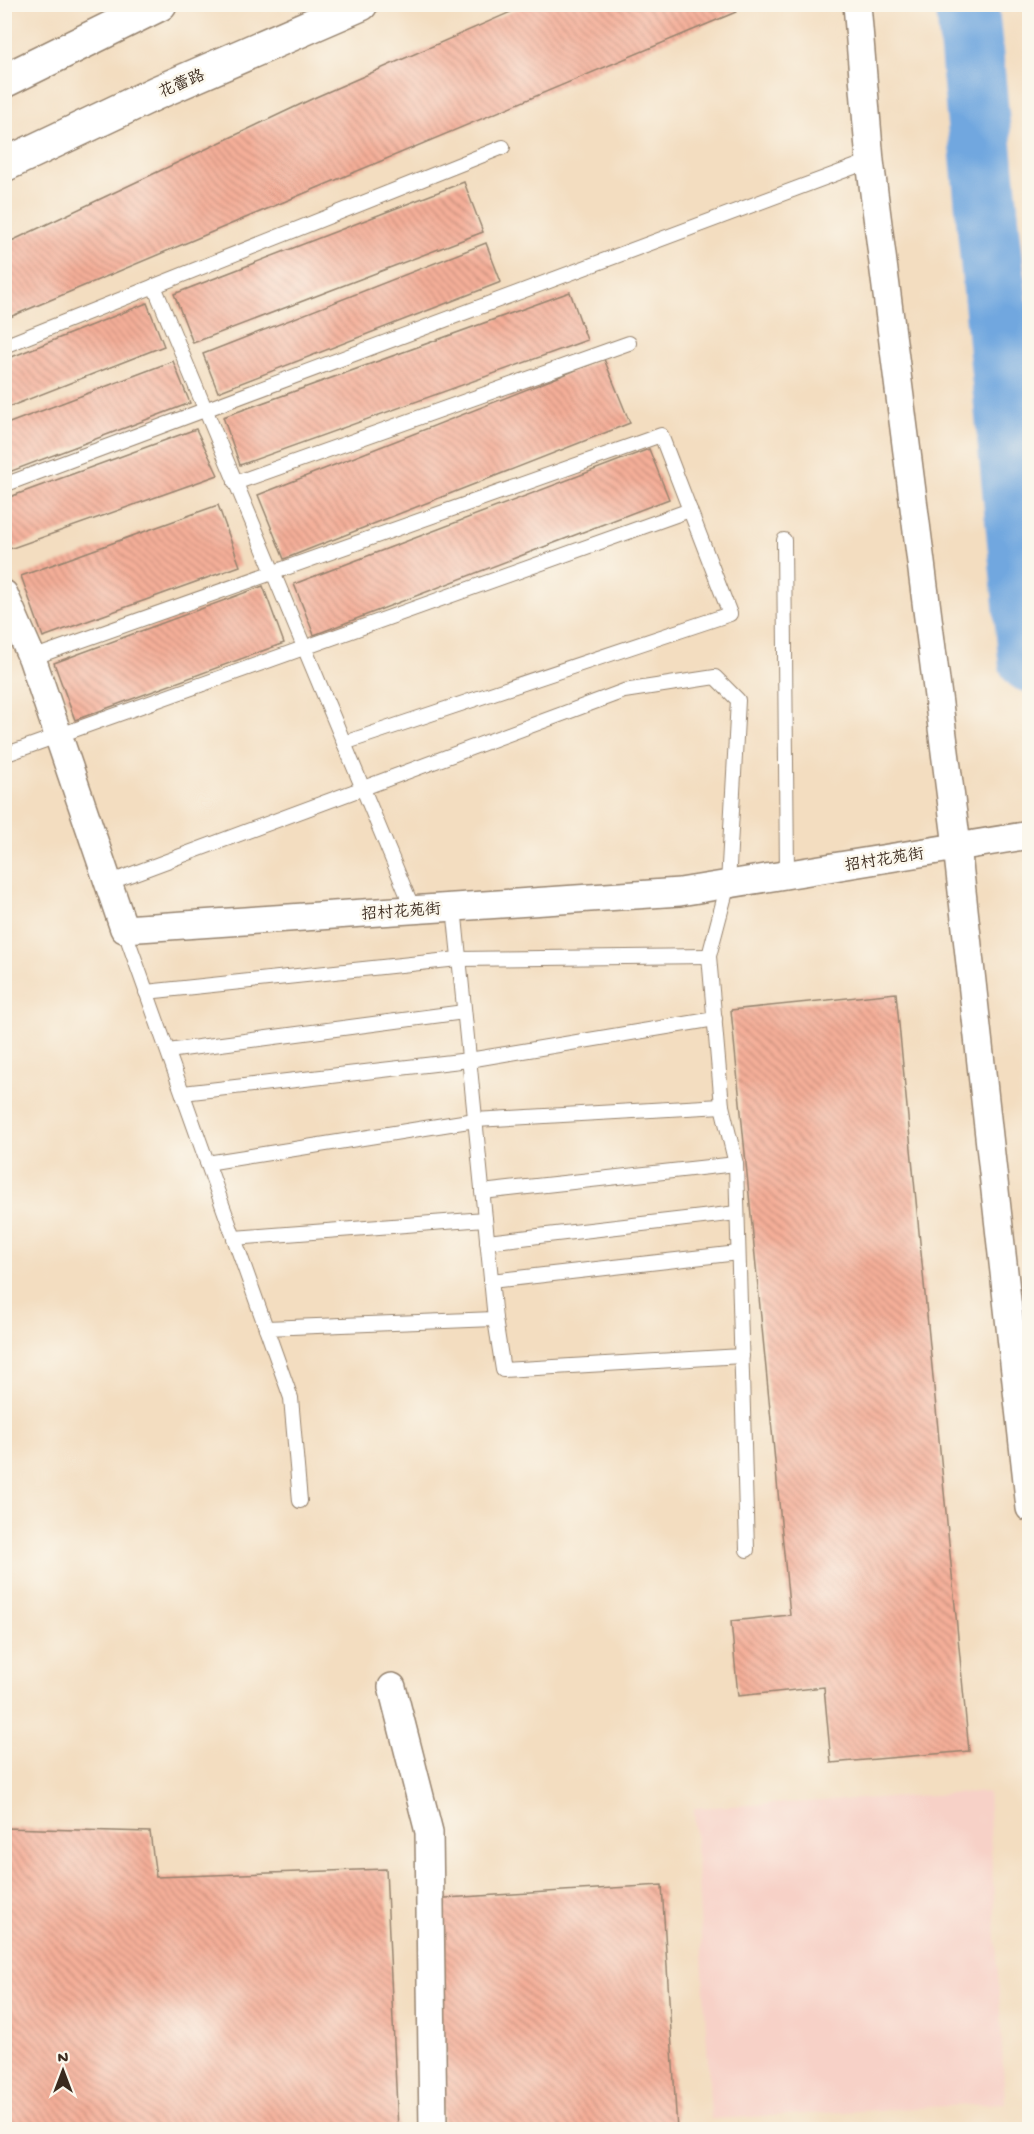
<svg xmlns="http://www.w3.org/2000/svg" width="1034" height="2134" font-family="'Gochi Hand','LXGW WenKai TC',sans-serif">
<defs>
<pattern id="building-back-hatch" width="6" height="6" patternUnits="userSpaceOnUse" patternTransform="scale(1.5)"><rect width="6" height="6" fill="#f5af99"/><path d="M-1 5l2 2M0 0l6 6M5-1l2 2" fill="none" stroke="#c88f7c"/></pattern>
</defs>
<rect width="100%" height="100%" fill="#fbf7ec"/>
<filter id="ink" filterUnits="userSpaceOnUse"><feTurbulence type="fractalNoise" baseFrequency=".0167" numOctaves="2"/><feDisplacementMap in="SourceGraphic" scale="12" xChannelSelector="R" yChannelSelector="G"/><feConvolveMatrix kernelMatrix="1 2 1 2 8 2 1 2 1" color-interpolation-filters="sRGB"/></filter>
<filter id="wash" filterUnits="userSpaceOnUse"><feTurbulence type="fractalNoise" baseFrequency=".008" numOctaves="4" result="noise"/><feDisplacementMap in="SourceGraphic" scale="24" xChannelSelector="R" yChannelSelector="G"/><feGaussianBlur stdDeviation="1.35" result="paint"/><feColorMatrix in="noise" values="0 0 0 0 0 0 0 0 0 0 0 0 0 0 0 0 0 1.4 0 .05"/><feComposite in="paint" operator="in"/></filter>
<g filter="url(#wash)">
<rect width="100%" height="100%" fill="#f3ddc0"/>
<polygon fill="#f7d1c7" points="988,1792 1005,2103 711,2119 694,1808"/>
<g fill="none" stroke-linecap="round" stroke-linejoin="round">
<polyline stroke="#71a7df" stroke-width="63" points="967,4 1030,661"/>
</g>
<g id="blocks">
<g fill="url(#building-back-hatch)">
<polygon points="529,4 735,4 736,12 5,319 5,244 316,97"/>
<polygon points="464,182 483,232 193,343 174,294"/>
<polygon points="486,243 501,282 218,392 203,354"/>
<polygon points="570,292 587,340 240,465 223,417"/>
<polygon points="147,303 164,346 4,409 4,360"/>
<polygon points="604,359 630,423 284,559 258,495"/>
<polygon points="173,361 190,403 4,474 4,425"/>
<polygon points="196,429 218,475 4,551 4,499"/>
<polygon points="649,449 669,499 314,635 294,584"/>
<polygon points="218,505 240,566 43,637 21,576"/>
<polygon points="263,586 284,643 75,720 54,663"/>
<polygon points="896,993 969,1751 831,1763 824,1687 738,1696 731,1621 790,1615 731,1010"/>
<polygon points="4,1828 150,1832 156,1877 386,1869 398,2130 4,2130"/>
<polygon points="662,1885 677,2130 443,2130 429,1899"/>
</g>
</g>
</g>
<g filter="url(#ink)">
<use href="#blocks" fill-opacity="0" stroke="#97846f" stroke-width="1.5"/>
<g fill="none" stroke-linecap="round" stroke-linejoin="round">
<defs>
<g id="service">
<polyline points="154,286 413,909"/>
<polyline points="4,346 503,147"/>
<polyline points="235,483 629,343"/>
<polyline points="4,485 870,161"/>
<polyline points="784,540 787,874"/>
<polyline points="32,658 661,435 730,614 344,743"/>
<polyline points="4,755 690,510"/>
<polyline points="108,883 624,691 715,677 738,700 728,884 709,956 722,1106 736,1164 747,1550"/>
<polyline points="454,907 495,1319 503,1370 742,1356"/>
<polyline points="124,929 291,1398 300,1501"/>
<polyline points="146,992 458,959 709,956"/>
<polyline points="168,1051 464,1012"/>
<polyline points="183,1093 469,1060 715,1019"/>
<polyline points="207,1163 475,1120 722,1106"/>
<polyline points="482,1192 736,1164"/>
<polyline points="234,1238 485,1219"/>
<polyline points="487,1242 737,1213"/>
<polyline points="491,1281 738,1253"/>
<polyline points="266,1328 495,1319"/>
</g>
<g id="minor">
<polyline points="857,4 870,161 957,846 1030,1508"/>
<polyline points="4,594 32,658 124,929 680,892 1030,835"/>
<polyline points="392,1687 429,1832 433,2130"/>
</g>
<g id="primary">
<polyline points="4,81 160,4"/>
<polyline points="4,165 156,93 361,4"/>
</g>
</defs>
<use href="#service" stroke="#97846f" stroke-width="16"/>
<use href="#minor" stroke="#97846f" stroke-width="30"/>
<use href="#primary" stroke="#97846f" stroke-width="36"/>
<use href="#service" stroke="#fff" stroke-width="14"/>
<use href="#minor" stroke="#fff" stroke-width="27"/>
<use href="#primary" stroke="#fff" stroke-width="33"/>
</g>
</g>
<g text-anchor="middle" stroke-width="5" stroke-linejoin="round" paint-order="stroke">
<g font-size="16" fill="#3b2a1e" stroke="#fbf7ec">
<text transform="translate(181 82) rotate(-23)" y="6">花蕾路</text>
<text transform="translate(884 858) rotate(-9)" y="6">招村花苑街</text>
<text transform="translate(401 910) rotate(-4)" y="6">招村花苑街</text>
</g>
</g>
<rect width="1034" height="2134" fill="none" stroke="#fbf7ec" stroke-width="24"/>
<g transform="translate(63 2071)" stroke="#fbf7ec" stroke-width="4.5" paint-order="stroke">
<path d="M0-4.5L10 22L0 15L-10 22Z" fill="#3b2a1e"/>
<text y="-9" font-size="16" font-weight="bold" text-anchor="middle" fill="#3b2a1e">N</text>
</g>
</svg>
